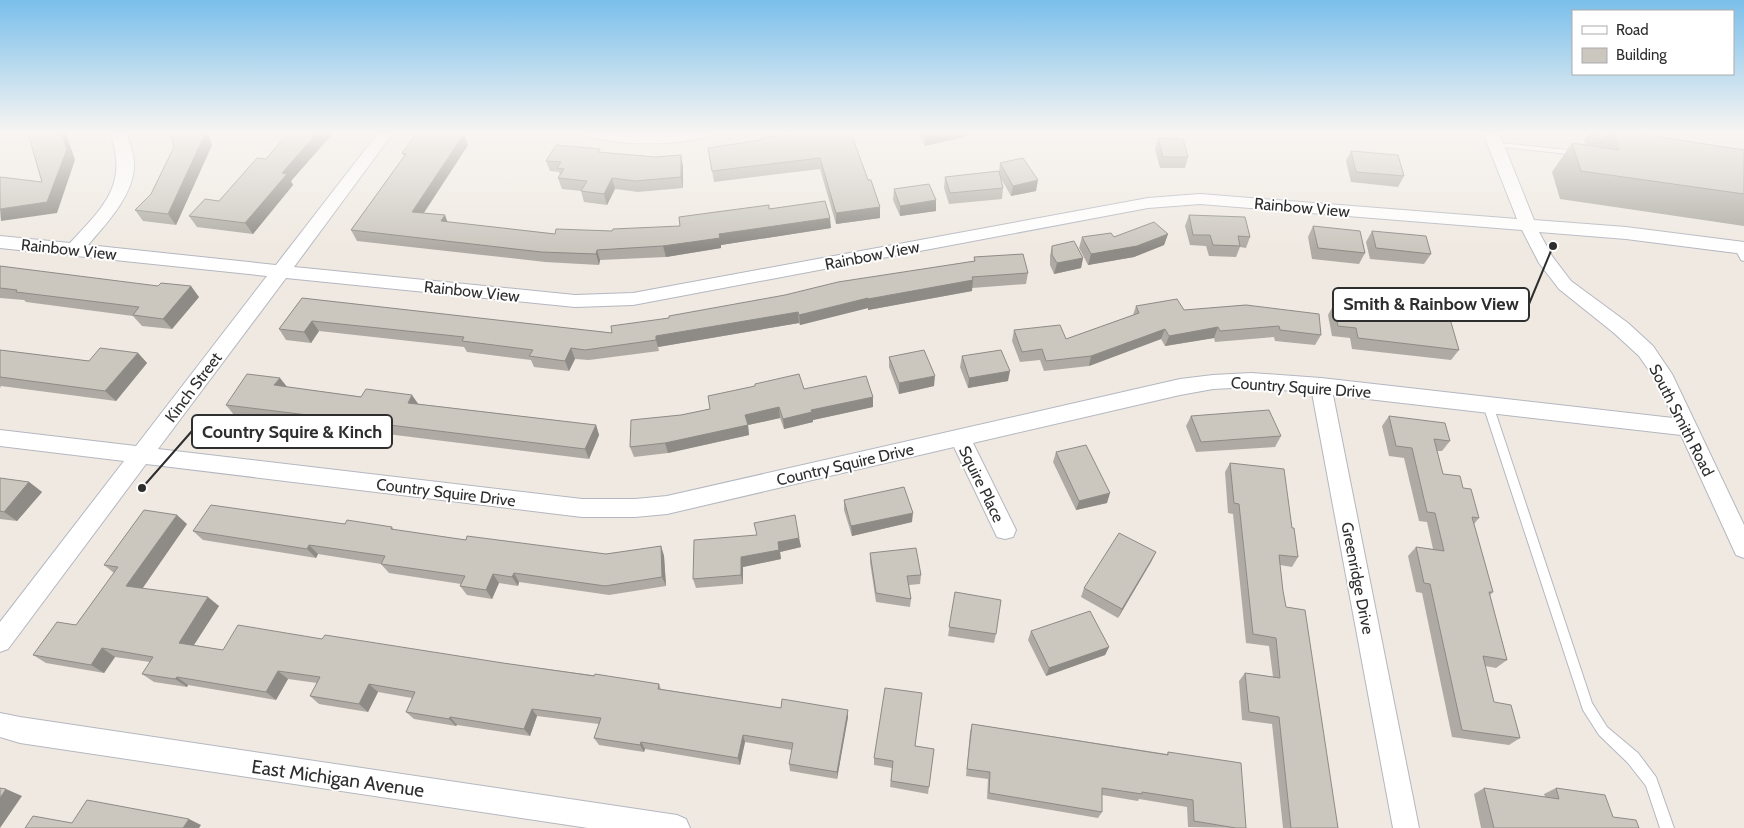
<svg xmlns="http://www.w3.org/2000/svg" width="1744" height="828" font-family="Cabin,sans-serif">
<rect width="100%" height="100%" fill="#efe9e1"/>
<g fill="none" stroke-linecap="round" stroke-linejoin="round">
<defs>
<g id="service">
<polygon points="1491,142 1578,151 1582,153 1578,155 1494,146 1491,146"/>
<polygon points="1738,244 1741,245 1744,250 1744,261 1741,260 1734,247"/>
<polygon points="1488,401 1492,402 1493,405 1592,703 1607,727 1638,753 1656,777 1674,828 1660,828 1646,786 1628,763 1599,735 1583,710 1483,405 1484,402"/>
</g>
<g id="minor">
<path d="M110,133H126C130,144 135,156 134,168C132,197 106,224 88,245L276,265L378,133H393L294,267L575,295L633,293L1148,198L1200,194L1517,219L1483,133H1499L1534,220L1626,227L1744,242V254L1626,239L1539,232L1552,256L1571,281L1628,323L1653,346L1672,374L1744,525V558L1736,555L1681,435L1333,395L1419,828H1393L1312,393L1251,387L1213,389L1180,395L973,443L1016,530L1013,537L1005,539L997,537L954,447L667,514L635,517H582L146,464L8,649L0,652V622L124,461L0,446V430L136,446L267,276L0,248V236L70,243C103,207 129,185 110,133ZM1200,204L1522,230L1539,263L1559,289L1614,333L1639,356L1657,382L1673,418L1321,378L1251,373L1213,375L1180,379L667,496L635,499H582L158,449L286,278L575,307L633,305L1148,208Z"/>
<path d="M583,133H713L711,136C673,146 623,146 585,136Z"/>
<polygon points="0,713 20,717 677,815 686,819 690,828 588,828 20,743 0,737"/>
</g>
</defs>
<use href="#service" stroke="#b4b7c1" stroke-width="2"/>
<use href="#minor" stroke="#b4b7c1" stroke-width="2"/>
<use href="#service" fill="#fff" fill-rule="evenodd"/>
<use href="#minor" fill="#fff" fill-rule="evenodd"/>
</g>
<g fill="#afaba4">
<polygon points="170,133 208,133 212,145 176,225 143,221 135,210 151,194 174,147"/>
<polygon points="288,133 333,133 291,181 293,185 253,234 197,227 189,216 219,201 266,159"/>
<polygon points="808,133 880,218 836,224 820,169 714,182 708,148"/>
<polygon points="917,133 980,133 963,137 925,146"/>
<polygon points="1589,133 1634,133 1744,150 1744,226 1560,199 1552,172 1572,143 1586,145 1584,141"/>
<polygon points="1158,138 1188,157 1185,168 1160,168 1155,149"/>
<polygon points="468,145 424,213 445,215 447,222 555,234 612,231 680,226 769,209 831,228 721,245 721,248 666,257 600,260 599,265 545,262 357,241 351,230 404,156 402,153"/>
<polygon points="1351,151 1404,176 1398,187 1351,182 1346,161"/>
<polygon points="601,152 683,166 683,188 638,192 615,189 607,205 584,202 581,191 562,189 558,178 560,176 559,172 550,171 546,161"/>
<polygon points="1000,163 1036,191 1011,196 1000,177 1003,188 1002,199 949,204 944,188 945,177 999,172"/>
<polygon points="894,189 936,200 936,211 900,216 893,200"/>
<polygon points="1189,215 1250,237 1246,248 1240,247 1236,257 1209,256 1206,246 1190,245 1185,226"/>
<polygon points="1313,226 1365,253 1359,264 1312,259 1308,237"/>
<polygon points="1372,231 1431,254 1424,264 1370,259 1366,242"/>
<polygon points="1168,234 1164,245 1134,257 1088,265 1079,248 1082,237 1114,237"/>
<polygon points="1052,246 1083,258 1081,268 1054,274 1050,265 1050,256"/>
<polygon points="974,257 1028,273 1026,284 972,288 972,291 868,310 868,308 800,325 799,323 658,347 659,351 589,360 575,359 569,371 534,367 531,360 467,352 464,347 319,331 311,343 286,340 279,329 302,298 612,333 669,318 974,261"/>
<polygon points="0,266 199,297 172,329 142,326 133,316 26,302 24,300 0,298"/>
<polygon points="1334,304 1411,312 1414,308 1459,350 1451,360 1352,349 1350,338 1332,336 1328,315"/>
<polygon points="1246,305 1321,335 1315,345 1275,341 1274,337 1215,342 1214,338 1165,346 1161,339 1089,366 1044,371 1040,360 1020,362 1012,341 1014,330 1066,339 1133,315 1136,306 1184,310"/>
<polygon points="0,350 89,361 138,353 147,363 116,401 1,386 0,388"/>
<polygon points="962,356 1008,381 968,388 960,367"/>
<polygon points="889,357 934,386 899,394 889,367"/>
<polygon points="287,387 418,404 596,425 599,435 589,459 234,415 226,405"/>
<polygon points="804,389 873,407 813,420 813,422 784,429 780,418 748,425 749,435 668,453 634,457 630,447 681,415"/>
<polygon points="1191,416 1281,436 1275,447 1196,452 1186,426"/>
<polygon points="1389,416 1450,441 1442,451 1437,451 1443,474 1463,488 1479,518 1474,524 1493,592 1490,595 1507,660 1496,668 1485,666 1494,702 1520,738 1509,745 1452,737 1422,593 1416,592 1408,556 1416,547 1433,549 1427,522 1419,521 1404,458 1389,456 1382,426"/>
<polygon points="1056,452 1107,503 1076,510 1053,462"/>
<polygon points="1230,463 1292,528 1298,557 1292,567 1280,565 1283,591 1286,607 1338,828 1283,828 1272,724 1242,720 1239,681 1245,673 1273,677 1269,646 1246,643 1233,514 1228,513 1225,472"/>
<polygon points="0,478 29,482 42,492 17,521 0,519"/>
<polygon points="844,500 912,522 852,536 844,510"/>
<polygon points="187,524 142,588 219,606 194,645 223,650 322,639 659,684 661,689 781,708 848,717 837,779 790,771 789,764 792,750 745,742 740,765 645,749 644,752 599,745 594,738 599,724 537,716 530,736 457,725 456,726 414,719 406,712 412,698 378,692 368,712 319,704 310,696 317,683 288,679 276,700 188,685 187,687 154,682 142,674 150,662 115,657 104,673 46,663 33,655 76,625 114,573 104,565"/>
<polygon points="345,524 392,527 394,530 466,540 606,554 661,546 664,556 666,586 609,595 519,582 518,586 499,583 492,599 467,595 460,586 461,584 389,573 381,564 318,554 316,558 203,540 193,531"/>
<polygon points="757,535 799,538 801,547 780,552 781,559 743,567 743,584 696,588 693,579"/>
<polygon points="1156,552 1151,562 1118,618 1081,597 1084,588"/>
<polygon points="870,553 921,575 920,584 909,585 911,599 910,607 876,602 870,562"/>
<polygon points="955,592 996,634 994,643 948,636"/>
<polygon points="1031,631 1109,647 1105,655 1046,676 1028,640"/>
<polygon points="972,724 1167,754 1168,752 1246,828 1188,827 1187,807 1139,799 1138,801 1102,795 1102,812 1098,818 987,799 988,779 966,776 970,732"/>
<polygon points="916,746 934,749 928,794 890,787 892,768 874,765 874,758"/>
<polygon points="1484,788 1545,797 1544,794 1556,788 1613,817 1639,828 1481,828 1474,794"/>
</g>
<g fill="#8e8b86">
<polygon points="61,133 66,133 75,160 57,213 1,221 0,209 47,202"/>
<polygon points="205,133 208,133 212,145 176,225 168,214"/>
<polygon points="317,133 333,133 291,181 293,185 253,234 245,223 282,173"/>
<polygon points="934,133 980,133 963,137 925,146 926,135"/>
<polygon points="464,134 468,145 417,223 412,212"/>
<polygon points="681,155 683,166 683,188 681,177"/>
<polygon points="612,178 615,189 607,205 604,194"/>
<polygon points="1038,180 1036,191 1011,196 1013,186"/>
<polygon points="936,200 936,211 900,216 900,206"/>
<polygon points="880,207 880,218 836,224 836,213"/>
<polygon points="445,215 449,226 441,221"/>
<polygon points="830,218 831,228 721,245 721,248 666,257 663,246 719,234"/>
<polygon points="1168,234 1164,245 1134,257 1088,265 1091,254"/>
<polygon points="597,250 600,260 599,265 596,254"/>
<polygon points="1083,258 1081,268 1054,274 1057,263"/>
<polygon points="973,280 972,291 868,310 868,299"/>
<polygon points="191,286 199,297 172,329 163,319"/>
<polygon points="868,298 868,308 800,325 799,315"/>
<polygon points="798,312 799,323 658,347 659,351 656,340 656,336"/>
<polygon points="312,321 319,331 311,343 304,332"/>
<polygon points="1218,327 1214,338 1165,346 1169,336"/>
<polygon points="1165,329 1161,339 1089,366 1091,356"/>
<polygon points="571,348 575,359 569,371 565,361"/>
<polygon points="138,353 147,363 116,401 105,391"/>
<polygon points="1010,371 1008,381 968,388 969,378"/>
<polygon points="935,376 934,386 899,394 899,383"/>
<polygon points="280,378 288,388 274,385"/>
<polygon points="412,395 419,405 408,403"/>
<polygon points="873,397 873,407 813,420 813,422 784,429 783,419 811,410"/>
<polygon points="779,407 780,418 748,425 749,435 668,453 665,443 745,415"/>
<polygon points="596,425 599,435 589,459 585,449"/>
<polygon points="29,482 42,492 17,521 4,512"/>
<polygon points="1110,493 1107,503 1076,510 1079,501"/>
<polygon points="913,513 912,522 852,536 851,526"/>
<polygon points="177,515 187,524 138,595 126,586"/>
<polygon points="799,538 801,547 780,552 781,559 743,567 743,584 741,575 741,557 778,542"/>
<polygon points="309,545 318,554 316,558 307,549"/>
<polygon points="661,546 664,556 666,586 662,577"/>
<polygon points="1156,552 1151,562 1118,618 1122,609"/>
<polygon points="514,573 519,582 518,586 512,577"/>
<polygon points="493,574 499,583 492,599 486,590"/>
<polygon points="208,597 219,606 190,651 179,643"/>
<polygon points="1109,647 1105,655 1046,676 1049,668"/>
<polygon points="102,648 115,657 104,673 91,665"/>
<polygon points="278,671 288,679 276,700 266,692"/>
<polygon points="177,677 188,685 187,687 175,679"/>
<polygon points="369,684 378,692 368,712 359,704"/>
<polygon points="532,709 537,716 530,736 524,729"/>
<polygon points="848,710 848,717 837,779 837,772"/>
<polygon points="450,717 457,725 456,726 449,719"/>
<polygon points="743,735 745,742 740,765 738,758"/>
<polygon points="641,742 645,749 644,752 640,745"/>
<polygon points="6,789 22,796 0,828 0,798"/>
<polygon points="189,819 201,825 199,828 183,828"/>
</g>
<g fill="#cbc7bf" stroke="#8e8b86">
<polygon points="28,133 61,133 67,149 47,202 0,209 0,177 42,182"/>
<polygon points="170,133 205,133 205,134 168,214 135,210 151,194 174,147"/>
<polygon points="288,133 317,133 282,173 287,174 245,223 189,216 205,199 219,201 257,158 266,159"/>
<polygon points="417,133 458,133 464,134 412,212 445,215 441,221 555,234 556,229 612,231 613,229 680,226 679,217 716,212 769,205 769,209 825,201 830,218 719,234 720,238 663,246 597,250 596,254 541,252 351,230 406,154 402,153"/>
<polygon points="808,133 851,133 868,180 871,180 880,207 836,213 820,158 712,171 708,148 761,140 761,138"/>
<polygon points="924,133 934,133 926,135"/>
<polygon points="1593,133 1609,133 1604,140 1595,139"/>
<polygon points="1613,133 1634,133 1744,150 1744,194 1581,171 1572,143 1619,150"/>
<polygon points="1158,138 1183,139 1188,157 1163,157"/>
<polygon points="556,145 600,149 598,152 655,157 681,155 681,177 635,181 612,178 604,194 581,191 587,181 558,178 564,169 557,168 561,162 546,161"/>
<polygon points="1351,151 1398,155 1404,176 1356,172"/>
<polygon points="1023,158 1038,180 1013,186 1000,163"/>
<polygon points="999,171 1003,188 950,193 945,177"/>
<polygon points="929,184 936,200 900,206 894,189"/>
<polygon points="1189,215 1245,217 1250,237 1238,236 1240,246 1213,245 1210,235 1193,235"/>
<polygon points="1154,222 1168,234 1137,246 1091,254 1082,237 1111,233 1114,237"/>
<polygon points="1313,226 1360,231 1365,253 1318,248"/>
<polygon points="1372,231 1426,236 1431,254 1376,248"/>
<polygon points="1074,241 1083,258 1057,263 1052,255 1052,246"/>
<polygon points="1023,254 1028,273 972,277 973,280 868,299 868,298 799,315 798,312 656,336 656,340 585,350 571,348 565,361 529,356 533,350 462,341 464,337 312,321 304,332 279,329 302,298 612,333 611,326 669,318 669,316 785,295 838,282 975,261 974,257"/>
<polygon points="0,266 158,286 161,283 191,286 163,319 133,315 139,307 16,292 17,290 0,288"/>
<polygon points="1177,299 1184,310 1246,305 1319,314 1321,335 1280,330 1279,326 1220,331 1218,327 1169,336 1165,329 1091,356 1046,361 1042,349 1022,352 1014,330 1060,325 1066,339 1139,313 1136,306"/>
<polygon points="1334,304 1415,313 1414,308 1448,312 1459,350 1358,338 1356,328 1338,326"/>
<polygon points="100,348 138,353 105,391 0,377 0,350 89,361"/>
<polygon points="924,350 935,376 899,383 889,357"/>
<polygon points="1001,350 1010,371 969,378 962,356"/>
<polygon points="247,374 280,378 274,385 361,397 366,389 412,395 408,403 596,425 585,449 226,405"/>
<polygon points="799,374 804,389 866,376 873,397 811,410 812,412 783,419 779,407 745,415 748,425 665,443 630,447 631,420 681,415 710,409 708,396 755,386 755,384"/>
<polygon points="1269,410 1281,436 1201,442 1191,416"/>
<polygon points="1389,416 1445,423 1450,441 1434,439 1443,474 1460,476 1463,488 1471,489 1479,518 1472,517 1493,592 1489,592 1507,660 1483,656 1494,702 1511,705 1520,738 1462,730 1430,584 1424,583 1416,547 1444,551 1435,513 1427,512 1412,448 1396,446"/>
<polygon points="1086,445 1110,493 1079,501 1056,452"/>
<polygon points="1230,463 1284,469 1292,528 1294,528 1298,557 1279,555 1283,591 1286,607 1305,610 1338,828 1291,828 1279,717 1249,712 1245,673 1280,678 1276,638 1253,634 1239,504 1234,503"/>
<polygon points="0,478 29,482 4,512 0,511"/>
<polygon points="904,487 913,513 851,526 844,500"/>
<polygon points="211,505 345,524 347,520 392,527 391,529 466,540 467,536 606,554 661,546 662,577 605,586 514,573 512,577 493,574 486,590 460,586 465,576 381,564 385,556 309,545 307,549 193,531"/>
<polygon points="144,510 177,515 126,586 208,597 179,643 223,650 238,625 322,639 325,635 503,663 594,676 595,674 659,684 658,689 781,708 782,699 848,710 837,772 789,764 793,743 743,735 738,758 641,742 640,745 594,738 601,718 532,709 524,729 450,717 449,719 406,712 415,692 369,684 359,704 310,696 320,677 278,671 266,692 177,677 175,679 142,674 153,657 102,648 91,665 33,655 57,622 76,625 118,567 104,565"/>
<polygon points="795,515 799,538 778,542 779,550 741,557 741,575 693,579 694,540 757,535 754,523"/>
<polygon points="1119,533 1156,552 1122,609 1084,588"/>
<polygon points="916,548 921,575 907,576 911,599 876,593 870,553"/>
<polygon points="955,592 1001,600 996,634 949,627"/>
<polygon points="1090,611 1109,647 1049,668 1031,631"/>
<polygon points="885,688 922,693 915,746 934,749 929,787 891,781 893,761 874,758"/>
<polygon points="972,724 1168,755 1168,752 1241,763 1246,828 1236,828 1194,821 1193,800 1142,792 1142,794 1102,788 1102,812 989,793 990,772 967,769"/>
<polygon points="0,788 6,789 0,798"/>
<polygon points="1484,788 1559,799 1556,788 1605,795 1613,817 1636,820 1639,828 1494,828"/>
<polygon points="87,800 189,819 183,828 25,828 33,816 72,823"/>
</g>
<linearGradient id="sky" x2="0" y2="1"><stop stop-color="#7abfeb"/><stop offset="0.53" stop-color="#f8f5f2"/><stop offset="1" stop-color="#f8f5f2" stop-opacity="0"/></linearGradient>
<rect width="1744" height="249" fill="url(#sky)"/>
<g text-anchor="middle" stroke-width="4" stroke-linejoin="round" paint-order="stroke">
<g font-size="16" fill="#2e2e2e" stroke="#fff">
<text transform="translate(1302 207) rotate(5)" y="6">Rainbow View</text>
<text transform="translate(69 249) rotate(6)" y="6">Rainbow View</text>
<text transform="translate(872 255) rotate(-11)" y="6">Rainbow View</text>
<text transform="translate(472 291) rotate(6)" y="6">Rainbow View</text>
<text transform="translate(193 387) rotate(-53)" y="6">Kinch Street</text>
<text transform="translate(1301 387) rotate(4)" y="6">Country Squire Drive</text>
<text transform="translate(1682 420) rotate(63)" y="6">South Smith Road</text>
<text transform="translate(845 464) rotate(-13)" y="6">Country Squire Drive</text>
<text transform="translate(982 484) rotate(64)" y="6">Squire Place</text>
<text transform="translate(446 492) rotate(7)" y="6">Country Squire Drive</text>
<text transform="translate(1358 578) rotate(79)" y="6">Greenridge Drive</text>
</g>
<g font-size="19" fill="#2e2e2e" stroke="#fff">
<text transform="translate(338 778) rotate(8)" y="7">East Michigan Avenue</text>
</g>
</g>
<path fill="none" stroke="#2e2e2e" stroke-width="2" d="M1553 246L1529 304M142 488L192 431"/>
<g fill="#2e2e2e" stroke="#fff" stroke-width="2">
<circle cx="1553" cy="246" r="5"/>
<circle cx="142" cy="488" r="5"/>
</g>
<g fill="#fff" stroke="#2e2e2e" stroke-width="2">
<rect x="1333" y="288" width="196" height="33" rx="5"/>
<rect x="192" y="415" width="200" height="33" rx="5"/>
</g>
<g font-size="18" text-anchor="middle" font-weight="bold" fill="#2e2e2e">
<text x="1431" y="310">Smith &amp; Rainbow View</text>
<text x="292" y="438">Country Squire &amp; Kinch</text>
</g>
<rect x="1572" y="10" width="162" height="65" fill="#ffffff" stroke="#ababab"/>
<rect x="1582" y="26" width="25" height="8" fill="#ffffff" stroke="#ababab"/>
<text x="1616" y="35" font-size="15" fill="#2e2e2e">Road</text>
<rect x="1582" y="48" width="25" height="15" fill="#cbc7bf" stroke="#ababab"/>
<text x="1616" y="60" font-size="15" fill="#2e2e2e">Building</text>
</svg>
